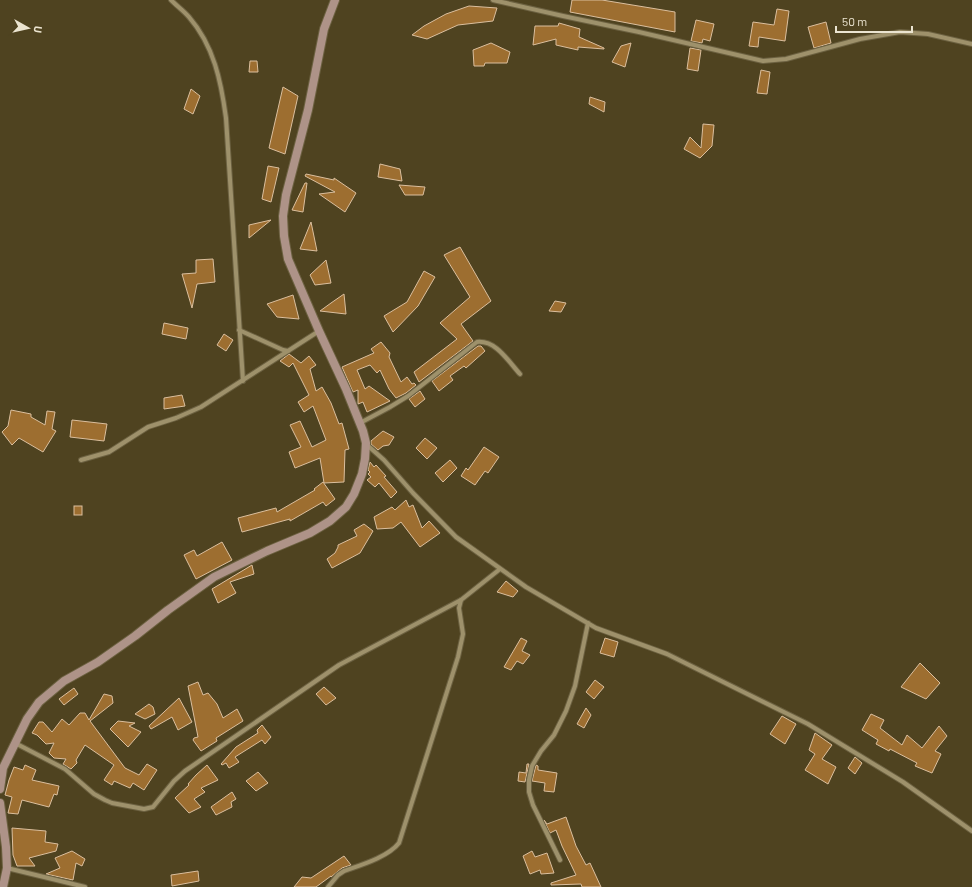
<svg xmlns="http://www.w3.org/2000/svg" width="972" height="887" font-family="Barlow,sans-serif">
<rect width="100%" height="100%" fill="#4f4320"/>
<g fill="#9d6e30" stroke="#dbbf9e">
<polygon points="572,0 602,0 675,12 675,32 570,12"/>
<polygon points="469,6 497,8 493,21 458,25 427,39 412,35 424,26 446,14"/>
<polygon points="777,9 789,11 785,41 759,37 758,47 749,46 753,22 774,25"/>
<polygon points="696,20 714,24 710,41 703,39 702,43 691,41"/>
<polygon points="826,22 831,43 814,48 808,27"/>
<polygon points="559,23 580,29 579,37 604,48 604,49 578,47 578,50 556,45 556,39 533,45 535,26 558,26"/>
<polygon points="491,43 510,52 507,63 485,63 484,66 474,66 473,50"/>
<polygon points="631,43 625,67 612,62 621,46"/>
<polygon points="690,48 701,50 698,71 687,69"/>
<polygon points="250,61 257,61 258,72 249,72"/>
<polygon points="761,70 770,72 767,94 757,93"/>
<polygon points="283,87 298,96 285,154 269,148"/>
<polygon points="191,89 200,96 193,114 184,109"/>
<polygon points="590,97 605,102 604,112 589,104"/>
<polygon points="703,124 714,125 712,146 700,158 684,149 690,137 701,148"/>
<polygon points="380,164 400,169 402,181 378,177"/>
<polygon points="268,166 279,168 271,202 262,199"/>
<polygon points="306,174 334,180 334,178 356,193 345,212 319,194 335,192 305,176"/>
<polygon points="305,183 307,183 303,212 292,210"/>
<polygon points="399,185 425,187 423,195 405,195"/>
<polygon points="271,220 249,238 249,225"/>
<polygon points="311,222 317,251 300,249"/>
<polygon points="460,247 491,301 461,324 473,341 419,382 414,372 457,339 440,323 470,297 444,255"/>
<polygon points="213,259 215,282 197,284 192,308 182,274 196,273 196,260"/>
<polygon points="326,260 331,283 315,285 310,275"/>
<polygon points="424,271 435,277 418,306 393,332 384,316 407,302"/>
<polygon points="344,294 346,314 320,311 331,303"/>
<polygon points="293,295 299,319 277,317 267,304"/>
<polygon points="555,301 566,303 561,312 549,311"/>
<polygon points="164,323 188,328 186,339 162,334"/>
<polygon points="224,334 233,340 226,351 217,345"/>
<polygon points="381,342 390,353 389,357 401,382 407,377 412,384 414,383 416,385 406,393 396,398 389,389 380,370 377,373 370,365 357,370 365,389 369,386 390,401 367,412 363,402 358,404 358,390 353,392 342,367 374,353 371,349"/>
<polygon points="478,346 481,346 485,351 466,368 464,366 450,376 453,380 439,391 432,381"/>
<polygon points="289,354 301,363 309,356 316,365 310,369 316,391 322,387 331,403 339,424 342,423 349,449 345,450 344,482 324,483 320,458 295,468 289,452 301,447 290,425 300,421 312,447 326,440 313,406 304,412 298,402 309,395 293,363 289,367 280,361"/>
<polygon points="420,391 425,399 415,407 409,399"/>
<polygon points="182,395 185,406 164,409 164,398"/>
<polygon points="11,410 31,414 31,417 45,425 47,411 55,412 52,429 56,431 43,452 19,438 12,445 2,432 8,426"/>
<polygon points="72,420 107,424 104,441 70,437"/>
<polygon points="383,431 394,437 389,445 383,446 378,450 371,444 371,441"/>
<polygon points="425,438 437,448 427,459 416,448"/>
<polygon points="484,447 499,457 488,473 485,471 475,485 461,476 466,468 468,470"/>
<polygon points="450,460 457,468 443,482 435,473"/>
<polygon points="370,462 374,467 376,465 386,476 384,477 397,492 391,498 379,483 375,487 367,480 371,477 368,474 370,472 368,470"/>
<polygon points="323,482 335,499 326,506 323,502 290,521 290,519 242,532 238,518 276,508 277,512 315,490 314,489"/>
<polygon points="406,500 409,507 413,505 422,528 429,521 440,533 420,547 401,522 393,528 377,529 374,517 392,507 395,510"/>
<rect x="74" y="506" width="8" height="9"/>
<polygon points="364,524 373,531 360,553 332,568 327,559 335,553 338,547 338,545 357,536 354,530"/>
<polygon points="222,542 232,560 196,579 184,555 194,550 197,556"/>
<polygon points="252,565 254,574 230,582 236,593 218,603 212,589"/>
<polygon points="506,581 518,591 513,597 497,592"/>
<polygon points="521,638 527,641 522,651 530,655 523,664 517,661 511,670 504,667"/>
<polygon points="605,638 618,642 614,657 600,653"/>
<polygon points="920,663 940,683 926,699 901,687"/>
<polygon points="595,680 604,687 594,699 586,692"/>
<polygon points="198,682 203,695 208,693 217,704 223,718 237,709 243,721 216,738 217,741 201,751 193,740 194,738 198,737 188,686"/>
<polygon points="324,687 336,698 326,705 316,694"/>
<polygon points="74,688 78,694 64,705 59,699"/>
<polygon points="104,694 112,696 113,703 90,721 125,768 139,775 147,764 157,770 144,790 133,783 130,788 114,781 112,785 104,780 114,765 85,745 76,760 77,763 71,769 63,764 66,759 54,758 49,753 54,743 46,744 37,735 32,733 39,722 43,722 52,732 62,719 69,725 80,713 85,713 89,720"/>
<polygon points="179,698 192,722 178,730 172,717 151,729 149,726"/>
<polygon points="149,704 153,707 155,714 145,719 135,714"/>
<polygon points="586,708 591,715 584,728 577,724"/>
<polygon points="871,714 884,720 880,728 902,745 907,735 922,748 939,726 947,736 935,751 941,754 932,773 915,766 917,763 890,749 889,751 876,744 878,740 862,730"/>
<polygon points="782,716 796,724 785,744 770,734"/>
<polygon points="118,721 135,723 129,726 141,732 128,747 110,729"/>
<polygon points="262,725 271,737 265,744 262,740 235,757 239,762 229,768 226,763 222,765 221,764 236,747 258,733 257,730"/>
<polygon points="815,733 832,745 822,759 836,767 828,784 805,770 815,754 809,750"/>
<polygon points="855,757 862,763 855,774 848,768"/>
<polygon points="527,764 529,764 525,782 518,781 519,772 526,773"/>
<polygon points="25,765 36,770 32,780 59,786 57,795 54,794 49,807 22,800 18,814 8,813 12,797 5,795 9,780 14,767 23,770"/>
<polygon points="207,765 218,780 201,788 205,792 194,799 201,807 189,813 175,798 189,785 188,784 196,775"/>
<polygon points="536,765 538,766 538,770 557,773 554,792 544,791 545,783 532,781"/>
<polygon points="258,772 268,783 256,791 246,781"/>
<polygon points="232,792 236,799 231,802 232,807 216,815 211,807"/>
<polygon points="566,817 576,846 586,865 590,863 601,887 582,887 581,884 551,885 551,883 576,875 562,846 556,830 550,833 544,820 547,824"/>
<polygon points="12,828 46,831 45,842 58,844 56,851 29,858 35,866 17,866 13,855"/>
<polygon points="72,851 85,859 82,866 76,863 73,880 46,874 60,868 55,858"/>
<polygon points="532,851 535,857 547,853 554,873 541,874 540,870 530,874 523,856"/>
<polygon points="344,856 351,865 342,868 331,877 331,876 316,887 294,887 302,877 311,878"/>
<polygon points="198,871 199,881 172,886 171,875"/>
</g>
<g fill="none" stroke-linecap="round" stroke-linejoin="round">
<defs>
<g id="street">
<path d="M171,0C177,6 184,11 189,17C214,46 221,81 226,118L243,381"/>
<polyline points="493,0 563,16 639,32 763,61 786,59 860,39 900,32 928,34 972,44"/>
<polyline points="239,330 283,350 288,351"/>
<path d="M360,423L390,407L408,396L477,342C496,340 508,361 520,374"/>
<polyline points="366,444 384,460 413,493 456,537 526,587 596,628 667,654 808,724 903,782 972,831"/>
<polyline points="81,460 109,452 148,427 176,418 201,407 319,331"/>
<polyline points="15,743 65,769 94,794 105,800 112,803 144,809 153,807 174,781 185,771 339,665 461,600"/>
<polyline points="560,860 533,805 529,792 529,780 532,766 541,751 554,735 566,711 575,686 588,623"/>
<polyline points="7,868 85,887"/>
<path d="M328,887L338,875L344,871C361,865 388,857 399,843L458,657L463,634L459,608L461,600L500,569"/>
</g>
<g id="secondary">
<polyline points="0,789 3,768 27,719 39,702 64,681 98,662 135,636 168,610 214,577 267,551 310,533 330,521 346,507 354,494 362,474 365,459 366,443 363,431 346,389 319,331 288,259 284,236 283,216 286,195 308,110 324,29 335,0"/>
<polyline points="0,803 6,847 7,868 3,887"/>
</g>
</defs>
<use href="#street" stroke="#6c6141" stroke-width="6"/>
<use href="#secondary" stroke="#6c6141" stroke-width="10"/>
<use href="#street" stroke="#9e916b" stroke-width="4"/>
<use href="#secondary" stroke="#ae9388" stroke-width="8"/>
</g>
<g transform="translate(28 28) rotate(98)" stroke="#4f4320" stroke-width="3" paint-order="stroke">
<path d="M0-3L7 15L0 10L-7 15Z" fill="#ebe4d0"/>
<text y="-6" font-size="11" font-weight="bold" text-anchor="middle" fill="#ebe4d0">U</text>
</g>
<path d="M836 26v6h76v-6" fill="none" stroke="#ebe4d0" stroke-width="2"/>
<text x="842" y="26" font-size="12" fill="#ebe4d0" stroke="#4f4320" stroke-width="3" paint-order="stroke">50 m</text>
</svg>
